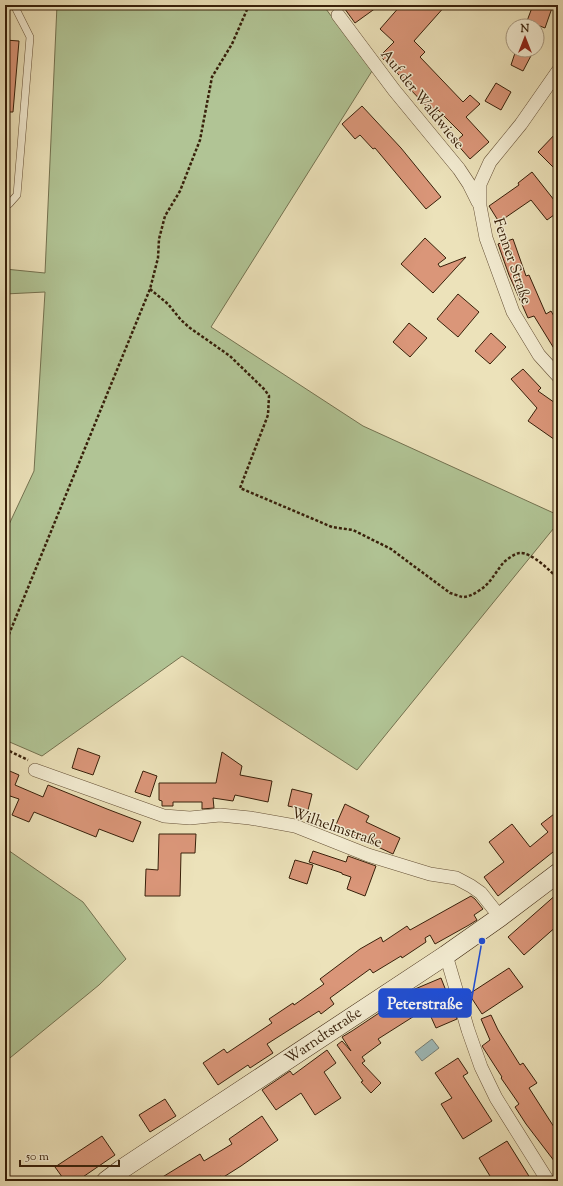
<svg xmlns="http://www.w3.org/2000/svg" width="563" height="1186" font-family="'Sorts Mill Goudy',serif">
<rect width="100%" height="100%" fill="#ece2ba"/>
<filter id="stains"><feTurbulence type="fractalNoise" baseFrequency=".005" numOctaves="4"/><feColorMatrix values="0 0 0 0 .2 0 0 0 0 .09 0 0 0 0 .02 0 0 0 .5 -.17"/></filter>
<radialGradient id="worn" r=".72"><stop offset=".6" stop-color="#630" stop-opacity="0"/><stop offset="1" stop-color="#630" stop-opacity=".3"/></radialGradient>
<g fill="#b1c495" stroke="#747250">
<polygon points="57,5 323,5 372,71 211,327 363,426 558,515 558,523 357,770 182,656 42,756 5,740 5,533 34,471 45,292 5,294 5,269 45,273"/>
<polygon points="5,848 83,902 126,959 99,985 5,1062"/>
</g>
<polygon fill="#9ebbbb" stroke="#757d74" points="432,1039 439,1048 422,1061 415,1052"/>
<g fill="#da9679" stroke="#38200a">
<polygon points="342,5 380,5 355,23"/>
<polygon points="401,5 446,5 414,41 425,52 420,57 463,102 470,95 480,104 466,117 489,142 470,159 455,142 463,135 438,110 434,114 407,86 408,84 380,56 394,42 380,29"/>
<polygon points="533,5 553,5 545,28 527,21"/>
<polygon points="5,40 19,41 13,112 5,112"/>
<polygon points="516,50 534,50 523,71 511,65"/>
<polygon points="496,83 511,92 501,110 485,101"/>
<polygon points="362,106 401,148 441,197 426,209 375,148 373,149 360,135 355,139 342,124"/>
<polygon points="558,131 558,172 538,152"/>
<polygon points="532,172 558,205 558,212 547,220 531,200 499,222 489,206 519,185 518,183"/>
<polygon points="425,238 446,258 438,264 440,267 466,257 433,293 401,264"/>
<polygon points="513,239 526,276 529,275 546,314 551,311 558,323 558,355 534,316 528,318 509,275 498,244"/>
<polygon points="458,294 479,312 458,337 437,319"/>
<polygon points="409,323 427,338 410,357 393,342"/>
<polygon points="491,333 506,347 490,364 475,351"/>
<polygon points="523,369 541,388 538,391 558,405 558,442 528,421 537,408 511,379"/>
<polygon points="78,748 100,756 93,775 72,768"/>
<polygon points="222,752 242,766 240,775 272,781 268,802 235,795 233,801 213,798 214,808 202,809 202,802 173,802 173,806 162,806 162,801 159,800 159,783 216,783"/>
<polygon points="5,769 19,775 15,785 43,797 48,785 107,809 141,822 133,842 99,829 96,837 34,812 29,822 12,815 19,799 10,796 5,808"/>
<polygon points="143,771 157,776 150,797 135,792"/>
<polygon points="292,789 312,794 308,810 288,806"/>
<polygon points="345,804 369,816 366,822 400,838 393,854 335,827"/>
<polygon points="558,811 558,848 498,896 484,877 504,862 489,842 512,824 530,847 548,832 541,824"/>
<polygon points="159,834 196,834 195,853 181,853 180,896 145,896 146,869 158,870"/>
<polygon points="313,851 346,862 348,856 376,866 365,896 347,889 351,877 342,874 342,873 309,862"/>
<polygon points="295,860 313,865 307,884 289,878"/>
<polygon points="558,893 558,925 524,955 508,937"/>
<polygon points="471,896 475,899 483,909 474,915 477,920 469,925 435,944 430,935 425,938 426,942 402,958 401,956 373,973 370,969 330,998 334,1004 321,1014 319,1011 267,1044 273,1053 250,1068 248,1065 218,1085 203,1063 224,1049 227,1053 272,1023 269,1019 293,1003 294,1005 324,984 320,979 360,949 381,937 383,942 407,926 410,930"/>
<polygon points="509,968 523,987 482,1014 469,994"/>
<polygon points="441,978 457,1019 436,1028 427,1008 378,1039 381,1043 362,1057 365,1061 362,1063 381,1083 371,1093 361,1082 363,1081 337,1045 342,1041 351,1051 342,1037 352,1031 415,989"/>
<polygon points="491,1015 498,1030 520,1065 523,1063 537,1083 529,1088 554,1127 558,1124 558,1166 526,1124 515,1107 519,1104 501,1078 502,1077 482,1046 490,1040 481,1019"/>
<polygon points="327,1050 336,1063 324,1072 341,1098 315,1115 301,1093 276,1110 262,1090 290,1071 293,1075"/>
<polygon points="458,1058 468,1073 463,1076 492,1121 463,1139 441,1104 452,1098 435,1073"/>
<polygon points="165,1099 176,1116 150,1132 139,1115"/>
<polygon points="262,1116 278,1140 241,1166 222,1178 221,1176 213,1181 156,1181 200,1154 204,1161 232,1144 229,1139"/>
<polygon points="102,1136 115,1155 77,1181 65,1181 55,1167"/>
<polygon points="507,1141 532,1181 493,1181 479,1158"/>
</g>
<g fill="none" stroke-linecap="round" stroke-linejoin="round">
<defs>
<polyline id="service" points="5,204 9,204 17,195 30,37 14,5"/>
<g id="minor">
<polyline points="338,15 394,90 459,169 469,184 478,202"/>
<polyline points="558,71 521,124 490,162 480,184 480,206 486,238 513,312 539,355 558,376"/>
<polyline points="35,770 164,816 190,818 220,815 250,818 295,826 368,855 430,874 456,878 471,886 481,893 500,917"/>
<polyline points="446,955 468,1030 481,1067 496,1098 548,1181"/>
</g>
<polyline id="secondary" points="106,1181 122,1169 446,955 500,917 558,873"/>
</defs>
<use href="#service" stroke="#655036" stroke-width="8"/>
<use href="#minor" stroke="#655036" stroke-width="14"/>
<use href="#secondary" stroke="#38200a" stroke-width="20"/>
<g stroke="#38200a" stroke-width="2.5" stroke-dasharray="3 2" stroke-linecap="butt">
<path d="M150,289L168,304L181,320L190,328L230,356L265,390L269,396L268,415L240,488L332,527L353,530L391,549L450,593C454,594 459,596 462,597C469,597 474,594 480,590C491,583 496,571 504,562C508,559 515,553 520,553C531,552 551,571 558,579"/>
<polyline points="5,644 150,289 158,258 159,239 165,216 180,191 200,140 212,77 232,44 249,5"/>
<polyline points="5,749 28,760"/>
</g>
<use href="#service" stroke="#f3ecd2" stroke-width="7"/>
<use href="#minor" stroke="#f3ecd2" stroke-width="13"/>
<use href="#secondary" stroke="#f3ecd2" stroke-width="19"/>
</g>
<g text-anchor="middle" stroke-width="3" stroke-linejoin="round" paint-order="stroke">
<g font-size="15" fill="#38200a" stroke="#f3ecd2">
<text transform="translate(423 99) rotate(51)" y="5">Auf der Waldwiese</text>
<text transform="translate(513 261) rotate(71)" y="5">Fenner Straße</text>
<text transform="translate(337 827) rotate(19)" y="5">Wilhelmstraße</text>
<text transform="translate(323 1035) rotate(-34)" y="5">Warndtstraße</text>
</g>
</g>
<path fill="none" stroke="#1d4ed8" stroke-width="1.5" d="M482 941L471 1003"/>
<circle fill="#1d4ed8" stroke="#f3ecd2" stroke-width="1.5" cx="482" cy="941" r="4"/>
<rect fill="#1d4ed8" stroke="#1d4ed8" stroke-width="1.5" x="379" y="989" width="92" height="28" rx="4"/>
<g font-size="16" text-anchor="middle" font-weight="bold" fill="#fff">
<text x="425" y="1009">Peterstraße</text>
</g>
<rect width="563" height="1186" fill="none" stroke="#ece2ba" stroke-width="20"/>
<rect x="6" y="6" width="551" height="1174" fill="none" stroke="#38200a" stroke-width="2"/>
<rect x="10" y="10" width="543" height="1166" fill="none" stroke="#38200a"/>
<g transform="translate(525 38)"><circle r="19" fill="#f3ecd2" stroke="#a89a82"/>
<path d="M0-3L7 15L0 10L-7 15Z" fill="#8f2418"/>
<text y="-6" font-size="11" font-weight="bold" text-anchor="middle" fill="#38200a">N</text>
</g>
<path d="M20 1160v6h99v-6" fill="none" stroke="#38200a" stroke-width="2"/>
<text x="26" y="1160" font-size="12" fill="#38200a" stroke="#f3ecd2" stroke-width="3" paint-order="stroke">50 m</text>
<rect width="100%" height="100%" filter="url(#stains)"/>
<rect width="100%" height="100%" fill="url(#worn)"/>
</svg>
